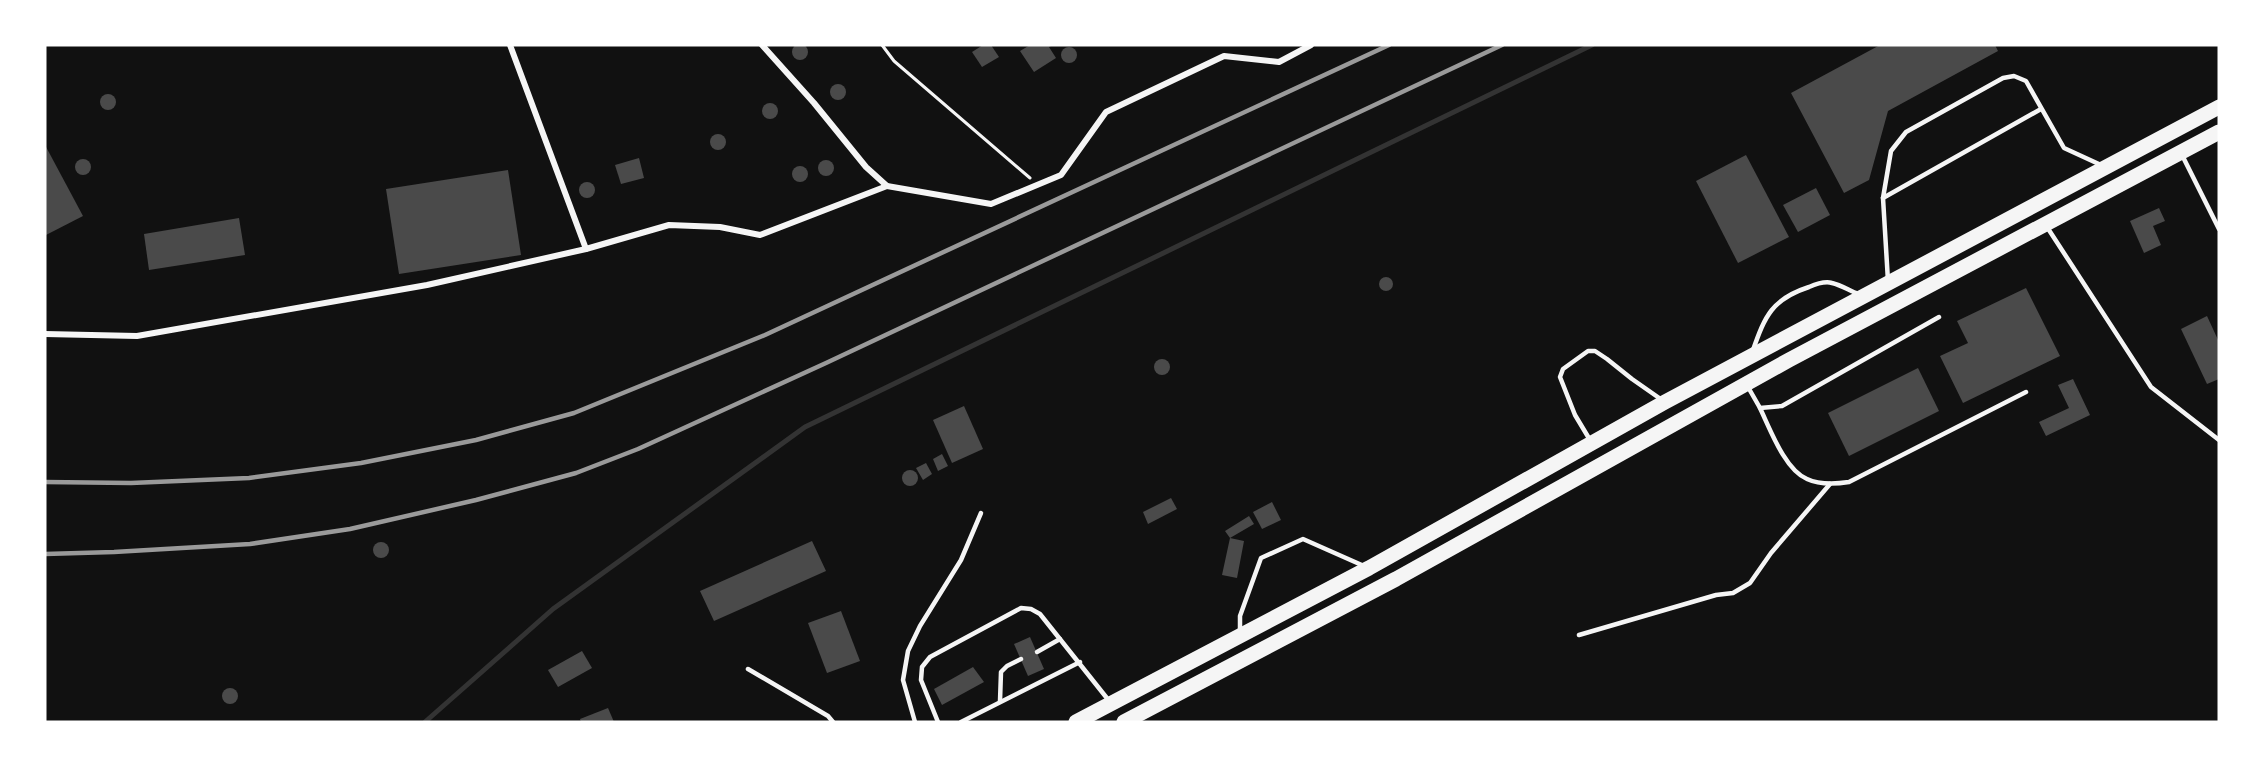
<svg xmlns="http://www.w3.org/2000/svg" width="2264" height="767" font-family="Commissioner,sans-serif">
<rect width="100%" height="100%" fill="#111"/>
<g fill="none" stroke-linecap="round" stroke-linejoin="round">
<polyline stroke="#333" stroke-width="5" points="425,722 553,609 805,427 1592,45"/>
</g>
<g fill="#4a4a4a">
<circle cx="800" cy="52" r="8"/>
<polygon points="983,45 991,45 999,57 982,67 972,52"/>
<polygon points="1030,45 1053,45 1049,47 1056,58 1034,72 1020,51"/>
<polygon points="1880,45 1995,45 1998,51 1888,111 1869,180 1844,193 1791,93"/>
<circle cx="1069" cy="55" r="8"/>
<circle cx="838" cy="92" r="8"/>
<circle cx="108" cy="102" r="8"/>
<circle cx="770" cy="111" r="8"/>
<circle cx="718" cy="142" r="8"/>
<polygon points="45,145 83,216 46,235 45,232"/>
<polygon points="1746,155 1789,237 1738,263 1696,181"/>
<polygon points="639,158 644,178 621,184 615,165"/>
<circle cx="83" cy="167" r="8"/>
<circle cx="826" cy="168" r="8"/>
<circle cx="800" cy="174" r="8"/>
<polygon points="508,170 521,255 399,274 386,189"/>
<circle cx="587" cy="190" r="8"/>
<polygon points="1816,188 1830,215 1798,232 1783,205"/>
<polygon points="2159,208 2165,221 2153,226 2161,245 2144,253 2130,221"/>
<polygon points="239,218 245,255 149,270 144,234"/>
<circle cx="1386" cy="284" r="7"/>
<polygon points="2026,288 2060,356 1963,403 1940,356 1968,343 1957,321"/>
<polygon points="2207,316 2219,342 2219,379 2207,384 2181,329"/>
<circle cx="1162" cy="367" r="8"/>
<polygon points="1918,368 1939,411 1849,456 1828,413"/>
<polygon points="2073,379 2090,415 2046,436 2039,422 2069,408 2058,385"/>
<polygon points="964,406 983,449 952,463 933,420"/>
<polygon points="942,454 948,466 938,471 933,459"/>
<polygon points="926,463 932,474 923,480 916,468"/>
<circle cx="910" cy="478" r="8"/>
<polygon points="1171,498 1177,509 1148,524 1143,512"/>
<polygon points="1272,502 1281,520 1262,529 1253,512"/>
<polygon points="1249,516 1254,524 1230,538 1244,541 1237,578 1222,575 1230,538 1225,531"/>
<polygon points="812,541 826,571 714,621 700,591"/>
<circle cx="381" cy="550" r="8"/>
<polygon points="841,611 860,661 827,673 808,623"/>
<polygon points="1030,637 1044,669 1028,676 1014,644"/>
<polygon points="582,651 592,668 558,687 548,670"/>
<polygon points="973,667 984,682 942,705 934,689"/>
<circle cx="230" cy="696" r="8"/>
<polygon points="608,708 614,722 581,722 580,719"/>
</g>
<g fill="none" stroke-linecap="round" stroke-linejoin="round">
<polyline stroke="#f5f5f5" stroke-width="3" points="882,45 894,61 1030,178"/>
<g stroke="#f5f5f5" stroke-width="4.5">
<polyline points="2182,155 2219,229"/>
<polyline points="1883,198 2041,109"/>
<polyline points="2047,227 2151,387 2219,440"/>
<polyline points="1888,281 1883,198 1891,151 1906,132 2003,78 2014,76 2026,81 2064,148 2101,165"/>
<path d="M1753,350C1765,316 1772,299 1809,287C1816,284 1825,281 1832,283C1841,285 1850,291 1858,294"/>
<polyline points="1748,387 1760,408 1782,406 1939,317"/>
<path d="M1760,408C1770,429 1785,470 1807,479C1820,485 1836,484 1849,482L2026,392"/>
<polyline points="1590,440 1575,415 1560,377 1563,369 1588,351 1595,351 1607,359 1632,379 1662,400"/>
<polyline points="1240,631 1240,616 1261,558 1303,539 1364,566"/>
<polyline points="1579,635 1716,595 1733,593 1750,583 1771,553 1830,484"/>
<polyline points="1037,652 1060,639"/>
<polyline points="748,669 828,716 833,722"/>
<polyline points="1000,701 1001,672 1007,666 1021,659"/>
<polyline points="915,722 903,680 908,651 920,626 961,560 981,513"/>
<polyline points="938,722 921,680 922,667 930,657 1021,608 1031,609 1040,614 1110,702"/>
<polyline points="961,722 1080,662"/>
</g>
<g stroke="#f5f5f5" stroke-width="6">
<polyline points="510,45 586,249"/>
<polyline points="762,45 814,103 866,167 887,186 991,204 1061,175 1106,112 1224,56 1279,62 1311,45"/>
<polyline points="45,334 137,336 427,285 586,249 669,225 720,227 760,235 887,186"/>
</g>
<g stroke="#f5f5f5" stroke-width="15">
<polyline points="1076,722 1369,568 1665,402 2219,107"/>
<polyline points="1124,722 1396,579 1789,360 2219,132"/>
</g>
<g stroke="#9a9a9a" stroke-width="4.5">
<polyline points="45,482 131,483 249,478 361,463 476,440 574,413 765,335 1389,45"/>
<polyline points="45,554 114,552 250,544 350,529 476,500 576,473 638,449 826,363 1502,45"/>
</g>
</g>
<rect width="2264" height="767" fill="none" stroke="#ffffff" stroke-width="93"/>
</svg>
